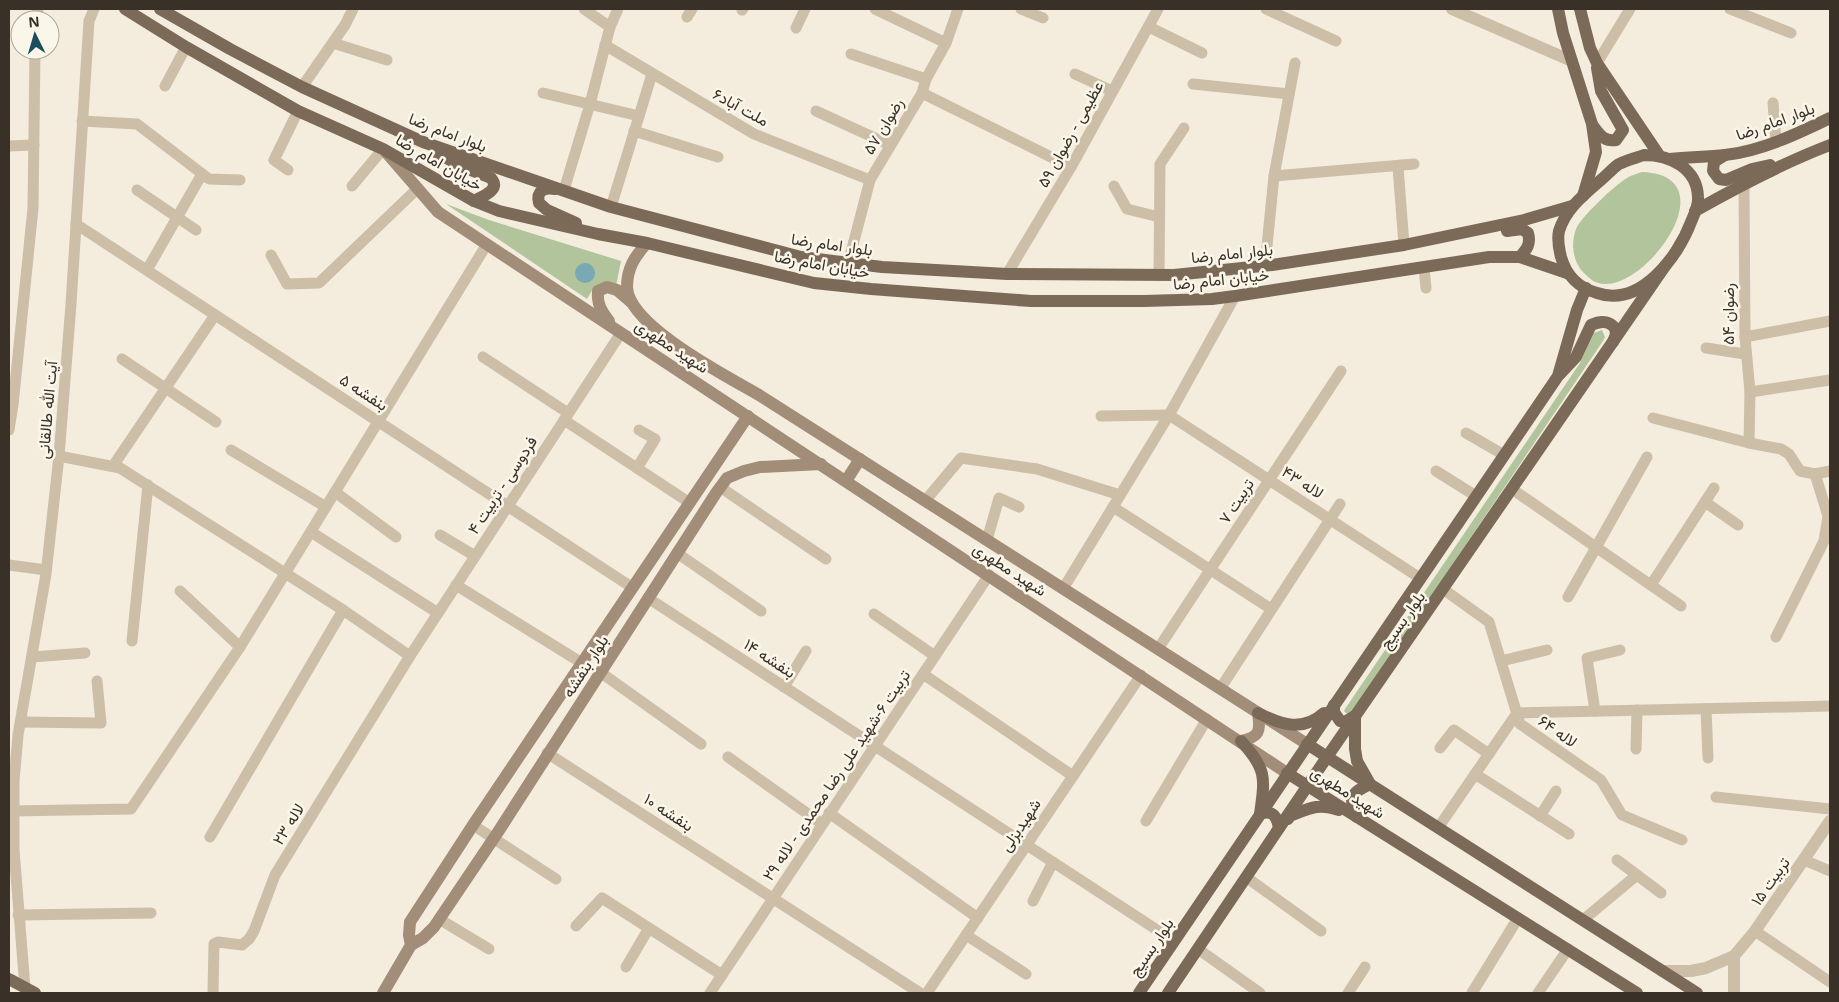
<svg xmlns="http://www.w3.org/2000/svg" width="1839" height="1002" font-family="'Noto Sans',Vazirmatn,sans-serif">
<rect width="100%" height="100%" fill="#f4ecdd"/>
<g fill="#b1c49b">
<path d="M1642,172C1727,175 1651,285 1605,284C1595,284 1590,279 1583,272C1572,260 1571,243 1576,229C1580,218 1616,184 1627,178C1631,175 1637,174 1642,172Z"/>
<polygon points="446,204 489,220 621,261 616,286 594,287 587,299"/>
<polygon points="1602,330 1605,337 1603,341 1353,712 1348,715 1344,711 1345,709 1580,363 1594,333"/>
</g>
<circle fill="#79a9b3" cx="585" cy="273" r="10"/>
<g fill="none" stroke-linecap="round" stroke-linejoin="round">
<g stroke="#cdbea7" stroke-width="11">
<polyline points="584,9 610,27"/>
<polyline points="875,9 946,43"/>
<polyline points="1021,9 1043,18"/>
<polyline points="1266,9 1336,41"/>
<polyline points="1730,9 1791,33"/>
<polyline points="742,10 743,9"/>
<polyline points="687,17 692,9"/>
<polyline points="36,20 38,9"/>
<polyline points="1149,27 1202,53"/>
<polyline points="796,28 805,9"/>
<polyline points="333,43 387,60"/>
<polyline points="605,45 754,134 870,180"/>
<polyline points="851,54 926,79"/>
<polyline points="1597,63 1630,9"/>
<polyline points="1075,74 1112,91"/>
<polyline points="1193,84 1289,94"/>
<polyline points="165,86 186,47"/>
<polyline points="302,87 345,25 353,9"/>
<polyline points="543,93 639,116"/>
<polyline points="922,93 1071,167"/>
<polyline points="1773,103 1776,141"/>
<polyline points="816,111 890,145"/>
<polyline points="82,121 137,124 209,179 240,180"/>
<polyline points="634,131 718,157"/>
<polyline points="9,146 34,145"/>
<polyline points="1398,167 1404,245"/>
<polyline points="288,170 274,160 298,111"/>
<polyline points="1274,176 1414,164"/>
<polyline points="1744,184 1745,337 1750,392 1749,443"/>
<polyline points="352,186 383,149"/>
<polyline points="1114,186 1127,209 1159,217"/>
<polyline points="137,190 196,230"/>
<polyline points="564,190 590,104 610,27 618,9"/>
<polyline points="611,207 652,74"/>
<polyline points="76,224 633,588"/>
<polyline points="271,255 287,284 319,283 417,189"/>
<polyline points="848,264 870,180 922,93 926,79 946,43 958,9"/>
<polyline points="1265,266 1274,176 1295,63"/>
<polyline points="1424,268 1426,288"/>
<polyline points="147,270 202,174"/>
<polyline points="1007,274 1071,167 1158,9"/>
<polyline points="1159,275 1160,164 1184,128"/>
<polyline points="1745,337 1830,321"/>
<polyline points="1706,348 1745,354"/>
<polyline points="483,357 568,413"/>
<polyline points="122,359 216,422"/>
<polyline points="1750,392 1830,380"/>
<polyline points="1101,416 1169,415 1420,578"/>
<polyline points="1653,418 1749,443 1781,449 1789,454 1800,471 1815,474 1830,471"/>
<polyline points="564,420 690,503"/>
<polyline points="9,430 13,405 33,208 35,50"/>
<polyline points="1466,433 1504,455"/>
<polyline points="231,450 326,507"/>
<polyline points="59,456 120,468 343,610 410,656"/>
<polyline points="113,466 215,315"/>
<polyline points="637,468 655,439 639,430"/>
<polyline points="1436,471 1476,496"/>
<polyline points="1815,474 1828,516 1830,515"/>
<polyline points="720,487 826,559"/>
<polyline points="1512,489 1681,606"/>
<polyline points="335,492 396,537"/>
<polyline points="925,501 961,458 1037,469 1120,495"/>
<polyline points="1705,502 1738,525"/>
<polyline points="1113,507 1271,609"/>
<polyline points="311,532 438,613"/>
<polyline points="440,535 475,556"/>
<polyline points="987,540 999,498 1019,507"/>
<polyline points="677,553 761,611"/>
<polyline points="9,565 46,570"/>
<polyline points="456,585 582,663"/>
<polyline points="1651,585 1714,488"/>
<polyline points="1063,589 1169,415 1235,296"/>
<polyline points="1443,589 1489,622 1520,724 1601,780 1622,815 1682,840"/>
<polyline points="180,591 240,647"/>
<polyline points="1568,597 1647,457"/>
<polyline points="648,598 1174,941"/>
<polyline points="874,614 935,656"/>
<polyline points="1776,637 1824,541 1828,516"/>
<polyline points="132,641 148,485"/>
<polyline points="1158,649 1341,371"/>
<polyline points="32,657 85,653"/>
<polyline points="1501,661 1547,650"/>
<polyline points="600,672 701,744"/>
<polyline points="923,674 1073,776"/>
<polyline points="784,687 806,651"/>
<polyline points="1220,689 1340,504"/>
<polyline points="1706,709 1708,758"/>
<polyline points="1595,711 1587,658 1620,650"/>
<polyline points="21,722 101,723 97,681"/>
<polyline points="1440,748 1454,730 1489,754"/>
<polyline points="1636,749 1637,710"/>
<polyline points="547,753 920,993"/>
<polyline points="728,757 822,824"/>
<polyline points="1475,774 1569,834"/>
<polyline points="1716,797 1830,809"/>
<polyline points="9,811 131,809 240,647 487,244"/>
<polyline points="829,813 978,918"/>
<polyline points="1540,816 1556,791"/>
<polyline points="1146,821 1207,719"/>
<polyline points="473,825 556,879"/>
<polyline points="1438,828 1517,713 1830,706"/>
<polyline points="210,837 343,610"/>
<polyline points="1617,860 1661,893"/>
<polyline points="1804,860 1830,871"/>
<polyline points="1246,877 1321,931"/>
<polyline points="1033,901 1053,862"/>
<polyline points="18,915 151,913"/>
<polyline points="439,919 489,949"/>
<polyline points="1583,920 1637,875"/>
<polyline points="576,926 602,898 722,975"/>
<polyline points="1755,931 1830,982"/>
<polyline points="966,935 1026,974"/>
<polyline points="1198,949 1260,993"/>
<polyline points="626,967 649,928"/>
<polyline points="25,988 14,850 14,781 18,735 46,574 59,456 71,304 89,21 94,9"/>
<polyline points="213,993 214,944 218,942 242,945 249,939 254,931 275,875 410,656 621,333"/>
<polyline points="710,993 989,575"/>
<polyline points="927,993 1141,675"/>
<polyline points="1348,993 1365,967"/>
<polyline points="1472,993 1518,918"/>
<polyline points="1538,993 1568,949"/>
</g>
<g stroke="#cdbea7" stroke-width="12">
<polyline points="1452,9 1572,61"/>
<polyline points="1734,956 1734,993"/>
<polyline points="1662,971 1691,971 1706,968 1734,956 1755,931 1830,821"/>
</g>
<g stroke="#a18d78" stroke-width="12">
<polyline points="386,152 438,212 1287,773"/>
<path d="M647,243C635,256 627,268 627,287C628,326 728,377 759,395L1307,744"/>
<path d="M609,321C601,311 597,304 598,291L607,287L617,290L631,302"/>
<polyline points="846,481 860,459"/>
<path d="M1241,741C1259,737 1261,732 1258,713"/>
<polyline points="411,945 409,935 410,922 473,825 748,416"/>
<polyline points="383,993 411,945 423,938 434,927 498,832 716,493 727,478 744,471 760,467 821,464"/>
</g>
<g stroke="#7c6a58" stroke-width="12">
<polyline points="125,9 186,47 298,111 383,149 474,201 499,211 598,234 647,243 814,283 871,289 1031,301 1144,301 1212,299 1235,296 1489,257 1520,257 1567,273"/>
<polyline points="160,9 230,49 302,87 423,142 611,207 801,257 882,267 1007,274 1174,275 1272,265 1404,245 1524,220 1572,206"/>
<polyline points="1558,9 1563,33 1592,124 1596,152 1583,196"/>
<polyline points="1580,9 1590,48 1597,63 1659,155"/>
<path d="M1593,126C1600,135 1604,142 1616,140L1623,130L1601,91L1597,68"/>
<path d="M437,153L463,167L491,178C501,190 483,196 474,201"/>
<path d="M1644,155C1670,155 1697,168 1698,197C1699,205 1694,215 1691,222C1678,257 1640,308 1597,293C1579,288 1566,275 1561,257C1559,249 1557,240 1559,231C1566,208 1585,194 1602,179C1608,174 1613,168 1619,164C1627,160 1636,158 1644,155Z"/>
<polyline points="1725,155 1714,162 1713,171 1719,179 1726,180 1752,169 1770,165"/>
<path d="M1670,159C1688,157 1707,157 1725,155C1761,151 1797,134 1830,118"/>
<path d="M555,189C544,187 536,191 539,203L547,210L576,223"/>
<path d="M1695,211C1739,186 1783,163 1830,145"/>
<path d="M1507,231L1522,229L1528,233C1531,244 1527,249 1520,257"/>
<path d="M1560,374L1576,357L1591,325C1600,321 1608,320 1615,328L1616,334L1613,342"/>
<polyline points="1334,705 1334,712 1340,721 1345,722 1355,716"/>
<path d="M1258,713C1282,725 1303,732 1324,713"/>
<path d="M1355,716V749L1357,761L1370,784C1351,793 1348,797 1357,817"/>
<path d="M1241,741C1267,769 1265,778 1260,814C1273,809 1277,817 1279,828"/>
<polyline points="1307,744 1697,993"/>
<polyline points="1287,773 1637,993"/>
<path d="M1288,819L1290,816C1310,808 1318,803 1339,810"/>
<polyline points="9,979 35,993"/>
<polyline points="1139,993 1558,376 1577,310 1586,288"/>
<polyline points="1168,993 1327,757 1665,266"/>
</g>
</g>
<g text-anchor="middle" stroke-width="5" stroke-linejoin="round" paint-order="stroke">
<g font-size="16" fill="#393028" stroke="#fbf6ea">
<text transform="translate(741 107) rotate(29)" y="6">ملت آباد۶</text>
<text transform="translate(1775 121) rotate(-20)" y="6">بلوار امام رضا</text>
<text transform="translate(883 126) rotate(-59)" y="6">رضوان ۵۷</text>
<text transform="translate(448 132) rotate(21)" y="6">بلوار امام رضا</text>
<text transform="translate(1070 134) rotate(-61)" y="6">عظیمی - رضوان ۵۹</text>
<text transform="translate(439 162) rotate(30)" y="6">خیابان امام رضا</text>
<text transform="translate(832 244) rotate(8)" y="6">بلوار امام رضا</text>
<text transform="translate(1232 253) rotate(-6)" y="6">بلوار امام رضا</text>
<text transform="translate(822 264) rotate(10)" y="6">خیابان امام رضا</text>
<text transform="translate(1221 279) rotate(-6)" y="6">خیابان امام رضا</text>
<text transform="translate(1728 314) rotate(-90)" y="6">رضوان ۵۴</text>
<text transform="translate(672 346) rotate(33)" y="6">شهید مطهری</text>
<text transform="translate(364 392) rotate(33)" y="6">بنفشه ۵</text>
<text transform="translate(47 410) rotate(-85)" y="6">آیت الله طالقانی</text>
<text transform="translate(1303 482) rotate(33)" y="6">لاله ۴۳</text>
<text transform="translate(502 485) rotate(-57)" y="6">فردوسی - تربیت ۴</text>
<text transform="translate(1236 501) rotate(-57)" y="6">تربیت ۷</text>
<text transform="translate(1010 569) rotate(33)" y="6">شهید مطهری</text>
<text transform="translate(1402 620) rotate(-55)" y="6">بلوار بسیج</text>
<text transform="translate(770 658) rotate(33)" y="6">بنفشه ۱۴</text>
<text transform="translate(585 666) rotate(-57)" y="6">بلوار بنفشه</text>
<text transform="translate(1558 731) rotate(35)" y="6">لاله ۶۴</text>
<text transform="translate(836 775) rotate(-56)" y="6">تربیت ۶-شهید علی رضا محمدی - لاله ۲۹</text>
<text transform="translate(1348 792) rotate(32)" y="6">شهید مطهری</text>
<text transform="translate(669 812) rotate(33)" y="6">بنفشه ۱۰</text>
<text transform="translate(288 824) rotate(-58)" y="6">لاله ۲۳</text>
<text transform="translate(1020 825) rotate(-56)" y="6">شهیدبزلی</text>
<text transform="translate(1770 881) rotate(-55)" y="6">تربیت ۱۵</text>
<text transform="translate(1151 947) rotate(-56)" y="6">بلوار بسیج</text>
</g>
</g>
<rect width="1839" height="1002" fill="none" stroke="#393028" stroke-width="20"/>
<g transform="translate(35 35) rotate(355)"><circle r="24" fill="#fbf6ea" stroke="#ada79c"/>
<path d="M0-4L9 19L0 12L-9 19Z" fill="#1a505e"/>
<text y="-8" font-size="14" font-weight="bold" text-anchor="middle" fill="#393028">N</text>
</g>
</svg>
